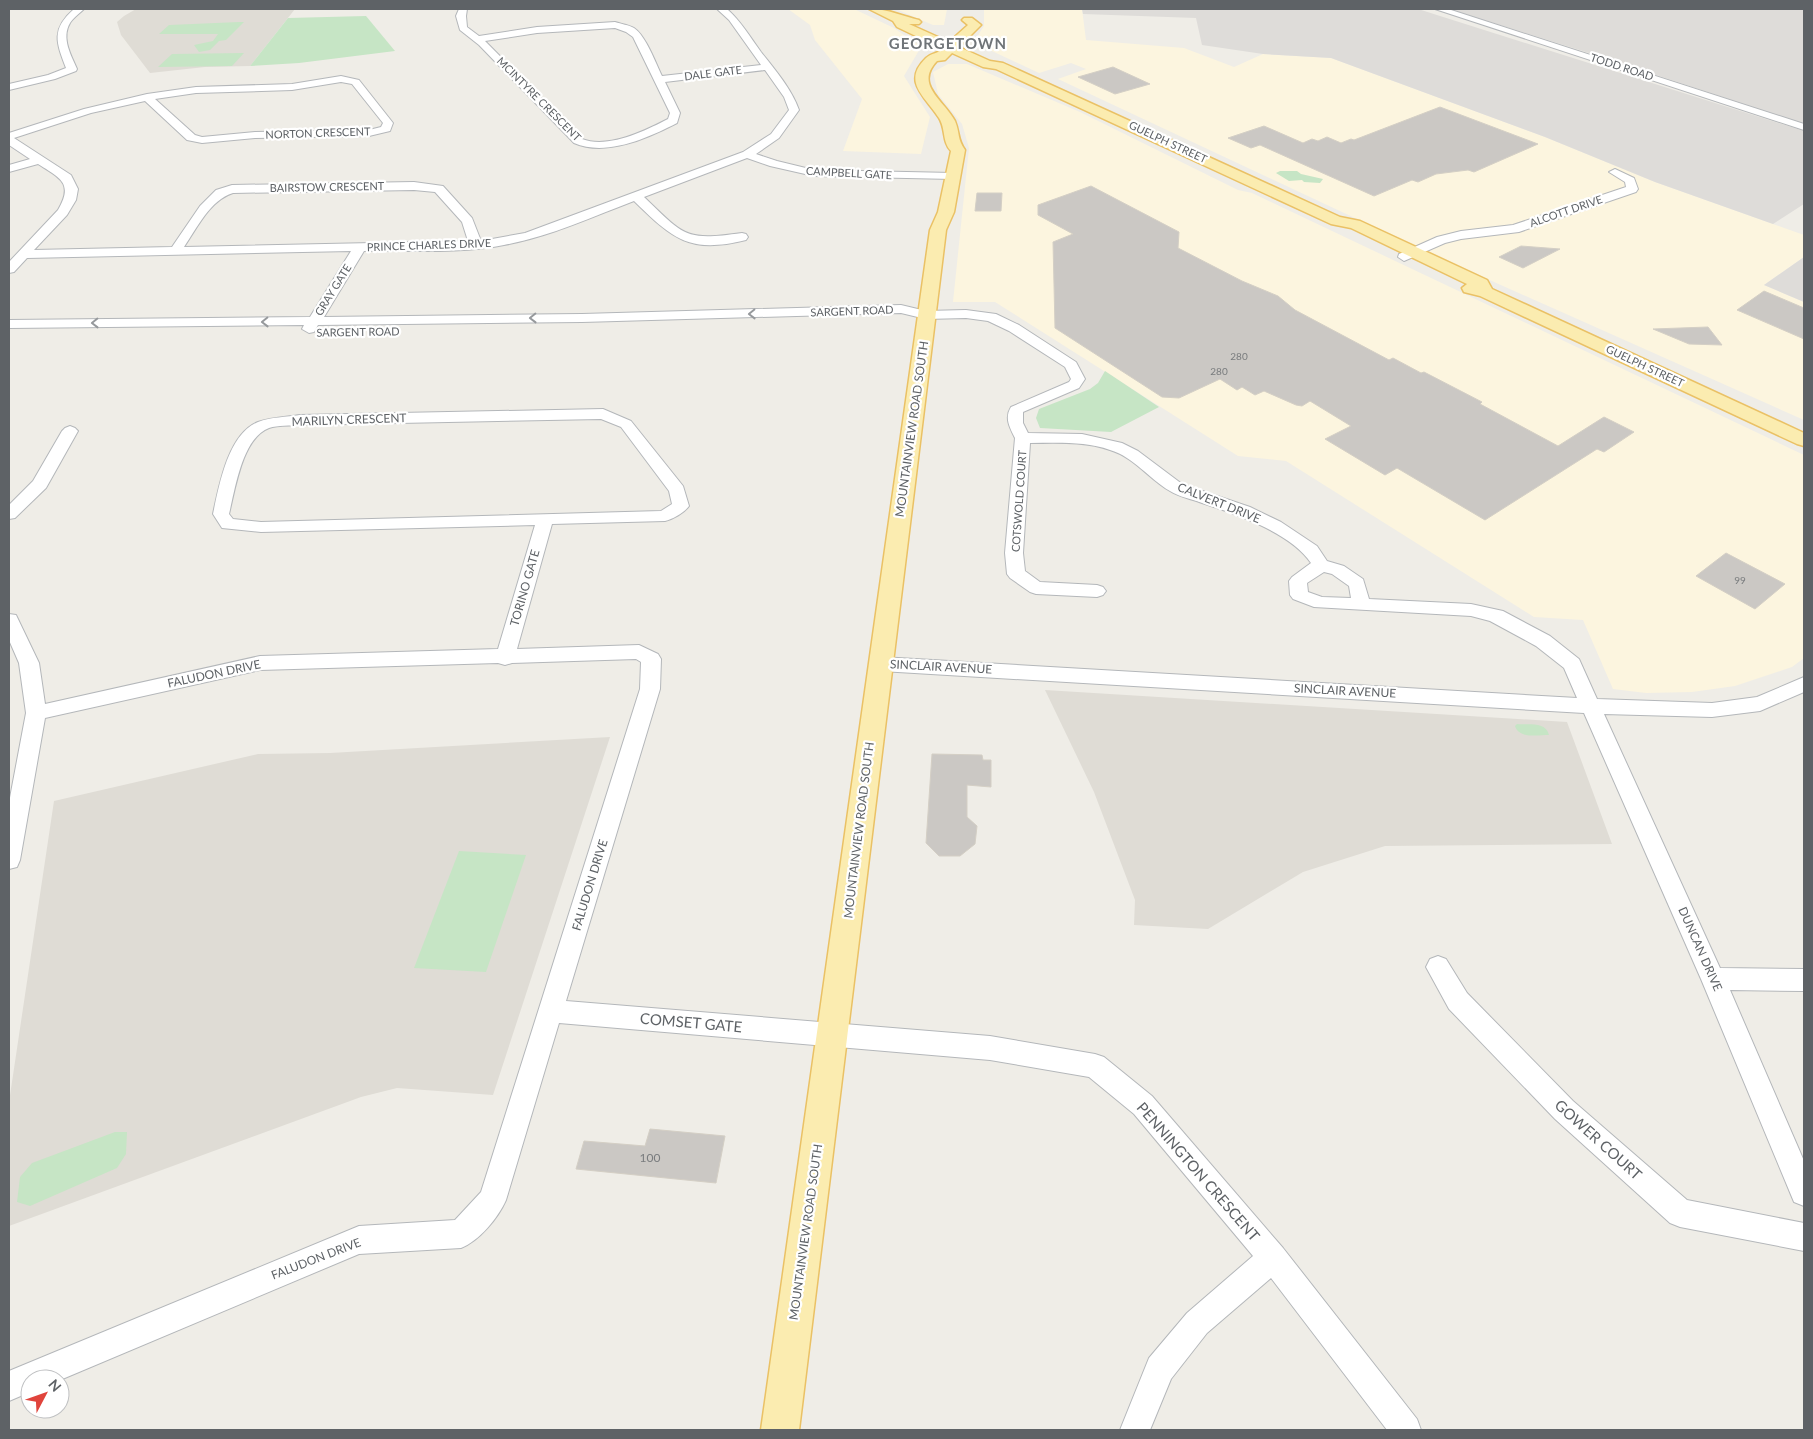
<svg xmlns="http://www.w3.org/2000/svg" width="1813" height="1439" font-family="Lato,sans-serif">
<rect width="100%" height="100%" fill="#efede7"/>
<g fill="#fcf5df">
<polygon points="788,9 854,9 894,28 921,47 904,76 930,117 921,154 843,151 862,99 815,40 810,25"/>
<polygon points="896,9 947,9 944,25 933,25"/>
<polygon points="984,9 1082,9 1086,40 1184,48 1234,67 1263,54 1331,58 1545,137 1655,182 1804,235 1804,257 1764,285 1804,302 1804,420 1438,257 1058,79 1086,69 1071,63 1039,73 977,44 975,40 984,26"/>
<polygon points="948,64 967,64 1080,112 1238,190 1252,193 1804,455 1804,658 1792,667 1735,686 1692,692 1646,693 1613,689 1583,620 1534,617 1286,461 1238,456 995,302 953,302 969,148 962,124 938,94 933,72"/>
</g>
<g fill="#dedcd9">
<polygon points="1082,9 1418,9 1804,131 1804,204 1773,224 1655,182 1545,137 1331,58 1263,54 1202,45 1196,18 1083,14"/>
<polygon points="1449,9 1804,9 1804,124 1608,59"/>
<polygon points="1804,257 1804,302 1764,285"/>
</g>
<g fill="#dfdcd5">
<polygon points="136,9 295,9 250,66 205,67 150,73 121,35 117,22 124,16"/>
<polygon points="1045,690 1567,722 1612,844 1385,846 1303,872 1208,929 1134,925 1135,900 1094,792"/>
<polygon points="610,737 493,1095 397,1088 361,1097 9,1226 9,1102 54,801 258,754 330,753"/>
</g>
<g fill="#c6e5c5">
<polygon points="366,16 395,51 299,63 250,66 288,18"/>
<polygon points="239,22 244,22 226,40 219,41 210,50 199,52 194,45 213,41 218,34 159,34 169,25"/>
<polygon points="244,53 232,66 158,67 172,54"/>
<polygon points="1280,171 1297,171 1301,174 1323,179 1320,183 1304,182 1302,180 1289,181 1276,173"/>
<polygon points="1105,371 1159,407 1111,432 1040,428 1036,418 1039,409 1090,389 1098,383"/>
<path d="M1517,724C1529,725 1546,721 1549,735C1538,735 1519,739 1515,726Z"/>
<polygon points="459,851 526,855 486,972 414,968"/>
<polygon points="115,1132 127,1132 126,1154 117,1168 30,1206 17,1202 20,1177 32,1163"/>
</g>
<g fill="#cbc8c4" stroke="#d4cfc5">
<polygon points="1113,67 1150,84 1115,94 1078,77"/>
<polygon points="1440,107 1538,144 1474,172 1468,170 1436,174 1418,182 1412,180 1374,196 1260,145 1251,148 1228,138 1264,126 1303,143 1312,139 1318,141 1327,137 1341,143 1351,139 1354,140"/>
<polygon points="1091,186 1179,232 1178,248 1242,281 1278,296 1295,310 1389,360 1393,358 1421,373 1424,372 1482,402 1480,404 1558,446 1604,417 1634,432 1604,452 1597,449 1485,520 1397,468 1385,475 1325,439 1351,426 1310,401 1302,406 1296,405 1264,391 1255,395 1242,387 1237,390 1220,379 1179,398 1162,397 1055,328 1053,242 1073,234 1038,215 1038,205"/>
<polygon points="977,193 1002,193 1001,211 975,211"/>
<polygon points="1521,246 1560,249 1523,268 1499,257"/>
<polygon points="1764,291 1804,308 1804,339 1737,310"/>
<polygon points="1708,327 1722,345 1689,344 1653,329"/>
<polygon points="1726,553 1785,584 1755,609 1696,576"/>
<polygon points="932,754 982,755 983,760 991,760 991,787 967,785 967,817 977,826 975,844 960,856 939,856 926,843"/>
<polygon points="650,1129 725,1136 716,1183 576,1169 584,1141 645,1146"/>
</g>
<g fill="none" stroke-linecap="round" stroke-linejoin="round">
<defs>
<g id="minor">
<path d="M74,9H84C79,14 73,18 70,23C61,38 71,55 77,69L76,71L55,79L9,90V84L48,75L66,68C56,42 51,29 74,9Z"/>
<path d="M459,9H467L466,16L467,27L479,36L537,27L615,22C621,24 629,25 634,28C646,36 656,64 662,76L761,65L729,20L717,9H727C741,21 750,37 761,52C775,70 791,88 799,110L779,138L756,154L777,161L814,170L953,173L959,176L953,179L814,176L770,166L747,158L644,197C685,236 684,241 742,233L746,234L748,237L746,240C689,254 673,239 634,201C592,217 549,237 504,245C461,254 408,250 364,251L324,317L582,314L901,305L926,311L966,310L996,314L1019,325L1076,362L1085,379L1079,388L1023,412V423L1028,433L1082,434L1122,443L1138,451L1182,484L1250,507L1281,522L1317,546L1327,561L1344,566L1363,579L1369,599L1471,604L1503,611L1550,636L1579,659L1597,699L1712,703L1757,697L1804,677V692L1760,711L1712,717L1604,714L1720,968L1804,969V991L1730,990L1804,1161V1206L1794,1202L1701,979L1584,713L881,671L874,669L871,664L874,659L881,657L1577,698L1564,668L1536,646L1490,621L1471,616L1314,607L1293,599L1290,595L1289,581L1292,577L1311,563C1291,533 1236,514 1202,503C1192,499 1179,497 1170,491C1149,479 1134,457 1110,450C1085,441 1057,443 1030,443L1023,553L1025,571L1040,582L1097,585L1103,587L1106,591L1103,595L1097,597L1036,594L1030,592L1010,578L1007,574L1005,553L1015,438C1010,428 1004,418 1011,407L1069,382L1071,379L1065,367L1009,331L988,321L966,318L926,319L901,313L582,322L318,325L314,332L309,333L302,329L304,325L9,328V320L310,317L351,251L27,258L14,272L9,273V262L58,210C74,183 60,178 38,164L9,172V165L30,159L9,145V133L84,109L147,94L196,87L292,84L341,76L359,80L393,123L390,131L369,136L255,138L202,143L187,140L145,101L91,113L14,138L71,175L78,189L76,200L67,215L34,250L172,247L200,206L216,190L232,185L414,182L443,186L472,218L481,241L525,233L743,152L771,134L789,110L784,97L765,70L665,82L680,113L677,123C648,138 606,157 574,143L479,45L460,30L456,16ZM615,28L626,32L633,37L670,113L668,119C645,131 608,149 582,139L485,41L537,33ZM341,82L352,84L383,123L381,127L369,130L255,132L202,137L195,135L155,99L196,93L292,90ZM414,190L435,192L462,222L468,241L184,247C197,228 210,200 233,193ZM1324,572L1332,574L1349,586L1351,598L1322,597L1308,592L1307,583Z"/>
<polygon points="1435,9 1448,9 1804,124 1804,130"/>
<polygon points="1615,169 1634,178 1638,189 1636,192 1519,232 1461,239 1445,243 1404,261 1398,257 1399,254 1437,237 1461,231 1513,225 1626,187 1625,182 1609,172"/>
<path d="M603,409L631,421L683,486L689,506C684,513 673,519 665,521L552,524L517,649L639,645L658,654L661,659L660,689L566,1001L990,1036L1095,1054L1104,1057L1152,1096L1283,1248L1417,1419L1421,1430H1387L1271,1278L1207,1333L1171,1379L1150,1430H1120L1149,1358L1187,1313L1253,1256L1134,1114L1089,1077L990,1060L559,1023L506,1200C498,1218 479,1241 461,1248L359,1254L60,1380L30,1379V1392L9,1401V1371L359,1226L455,1220L481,1192L640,689L641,662L636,659L512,663L505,665L498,663L260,670L45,718L20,860L17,867L9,869V803L26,713L19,663L9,640V614L16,615L39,663L45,704L260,656L498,649L535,525L261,532L222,528L213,514C219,486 228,434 258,422C271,417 286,417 300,415ZM601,419L621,427L669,491L672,504L661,511L261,522L233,519L229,514C235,490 242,438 269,428C278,425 290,426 300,425Z"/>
<polygon points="70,426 75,428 78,431 46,488 15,518 9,519 9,505 33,481 62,431 65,428"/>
<polygon points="1438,956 1446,959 1467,993 1573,1101 1687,1200 1804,1223 1804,1251 1680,1227 1670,1223 1555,1119 1449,1009 1426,967 1430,959"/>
</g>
<path id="major" d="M869,9C885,8 903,16 919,20L921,22L919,24H909L949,42L968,25L962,20L964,18H972L981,25L959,47L990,61L1003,63L1340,217L1360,221L1487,280L1492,289L1804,433V446L1797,444L1480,296L1464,292L1462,288L1467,284L1351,228L1331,224L996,69L983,67L952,53L945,60L937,61C914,85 944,100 955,121C960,133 957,139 965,150L954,212L946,230L799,1430H761L930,230L938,212L951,151C942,142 946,129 939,118C926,97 901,82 926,58C931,53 937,54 943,49L897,27L893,21Z"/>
</defs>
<use href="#minor" stroke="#b4b7ba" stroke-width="2"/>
<use href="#major" stroke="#eac165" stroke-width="3"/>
<use href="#minor" fill="#fff" fill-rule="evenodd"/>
<use href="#major" fill="#fbecb0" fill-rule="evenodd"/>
</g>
<defs><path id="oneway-chevron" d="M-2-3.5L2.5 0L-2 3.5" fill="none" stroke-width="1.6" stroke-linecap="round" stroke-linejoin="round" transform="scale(1.25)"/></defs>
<g stroke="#96999c">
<use href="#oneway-chevron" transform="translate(752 314) rotate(179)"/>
<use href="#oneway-chevron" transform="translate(533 318) rotate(179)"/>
<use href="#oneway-chevron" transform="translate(265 322) rotate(179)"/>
<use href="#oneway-chevron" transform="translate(95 323) rotate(179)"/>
</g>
<g text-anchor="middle" stroke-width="4.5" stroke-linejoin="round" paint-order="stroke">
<g font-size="10" fill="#797c7e">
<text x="1239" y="360">280</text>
<text x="1219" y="375">280</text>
<text x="1740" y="584">99</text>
</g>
<g font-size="11" fill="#5e6266" stroke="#fff">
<text transform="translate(1622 67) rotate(18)" y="4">TODD ROAD</text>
<text transform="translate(713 73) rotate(-7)" y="4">DALE GATE</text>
<text transform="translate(539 99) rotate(45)" y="4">MCINTYRE CRESCENT</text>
<text transform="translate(318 133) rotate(-2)" y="4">NORTON CRESCENT</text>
<text transform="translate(1168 142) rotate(25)" y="4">GUELPH STREET</text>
<text transform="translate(849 173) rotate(3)" y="4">CAMPBELL GATE</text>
<text transform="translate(327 187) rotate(-1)" y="4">BAIRSTOW CRESCENT</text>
<text transform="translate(1566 211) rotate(-19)" y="4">ALCOTT DRIVE</text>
<text transform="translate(429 245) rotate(-2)" y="4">PRINCE CHARLES DRIVE</text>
<text transform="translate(333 290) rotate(-58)" y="4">GRAY GATE</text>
<text transform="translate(852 311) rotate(-2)" y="4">SARGENT ROAD</text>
<text transform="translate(358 332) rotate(-1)" y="4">SARGENT ROAD</text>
<text transform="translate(1645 366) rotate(25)" y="4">GUELPH STREET</text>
<text transform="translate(1019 501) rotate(-86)" y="4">COTSWOLD COURT</text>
</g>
<g font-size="12" fill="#5e6266" stroke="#fff">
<text transform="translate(349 420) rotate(-2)" y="4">MARILYN CRESCENT</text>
<text transform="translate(912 429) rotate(-82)" y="4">MOUNTAINVIEW ROAD SOUTH</text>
<text transform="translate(1219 503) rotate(22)" y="4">CALVERT DRIVE</text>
<text transform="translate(525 588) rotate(-74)" y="4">TORINO GATE</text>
<text transform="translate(941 667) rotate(3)" y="4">SINCLAIR AVENUE</text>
<text transform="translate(214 674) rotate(-12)" y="4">FALUDON DRIVE</text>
<text transform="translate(1345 691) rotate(3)" y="4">SINCLAIR AVENUE</text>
<text transform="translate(859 830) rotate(-83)" y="4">MOUNTAINVIEW ROAD SOUTH</text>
<text transform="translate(590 885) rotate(-73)" y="4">FALUDON DRIVE</text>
<text transform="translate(1700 949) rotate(66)" y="4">DUNCAN DRIVE</text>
<text transform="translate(806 1232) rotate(-82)" y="4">MOUNTAINVIEW ROAD SOUTH</text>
<text transform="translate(316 1259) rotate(-21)" y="4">FALUDON DRIVE</text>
</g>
<g font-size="12" fill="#797c7e">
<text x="650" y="1162">100</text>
</g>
<g font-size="15" font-weight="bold" letter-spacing="1" fill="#6f7478" stroke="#fff">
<text x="948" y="49">GEORGETOWN</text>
</g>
<g font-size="15" fill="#5e6266" stroke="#fff">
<text transform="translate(691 1023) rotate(5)" y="5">COMSET GATE</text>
<text transform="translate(1598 1140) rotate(42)" y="5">GOWER COURT</text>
<text transform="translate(1198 1172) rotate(49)" y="5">PENNINGTON CRESCENT</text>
</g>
</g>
<rect width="1813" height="1439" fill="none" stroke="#5e6266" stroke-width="20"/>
<g transform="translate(45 1394) rotate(49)"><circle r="24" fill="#ffffff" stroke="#bfc0c2"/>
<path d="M0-4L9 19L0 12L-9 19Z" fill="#e0443c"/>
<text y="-8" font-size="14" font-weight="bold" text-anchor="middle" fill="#5e6266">N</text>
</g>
</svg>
